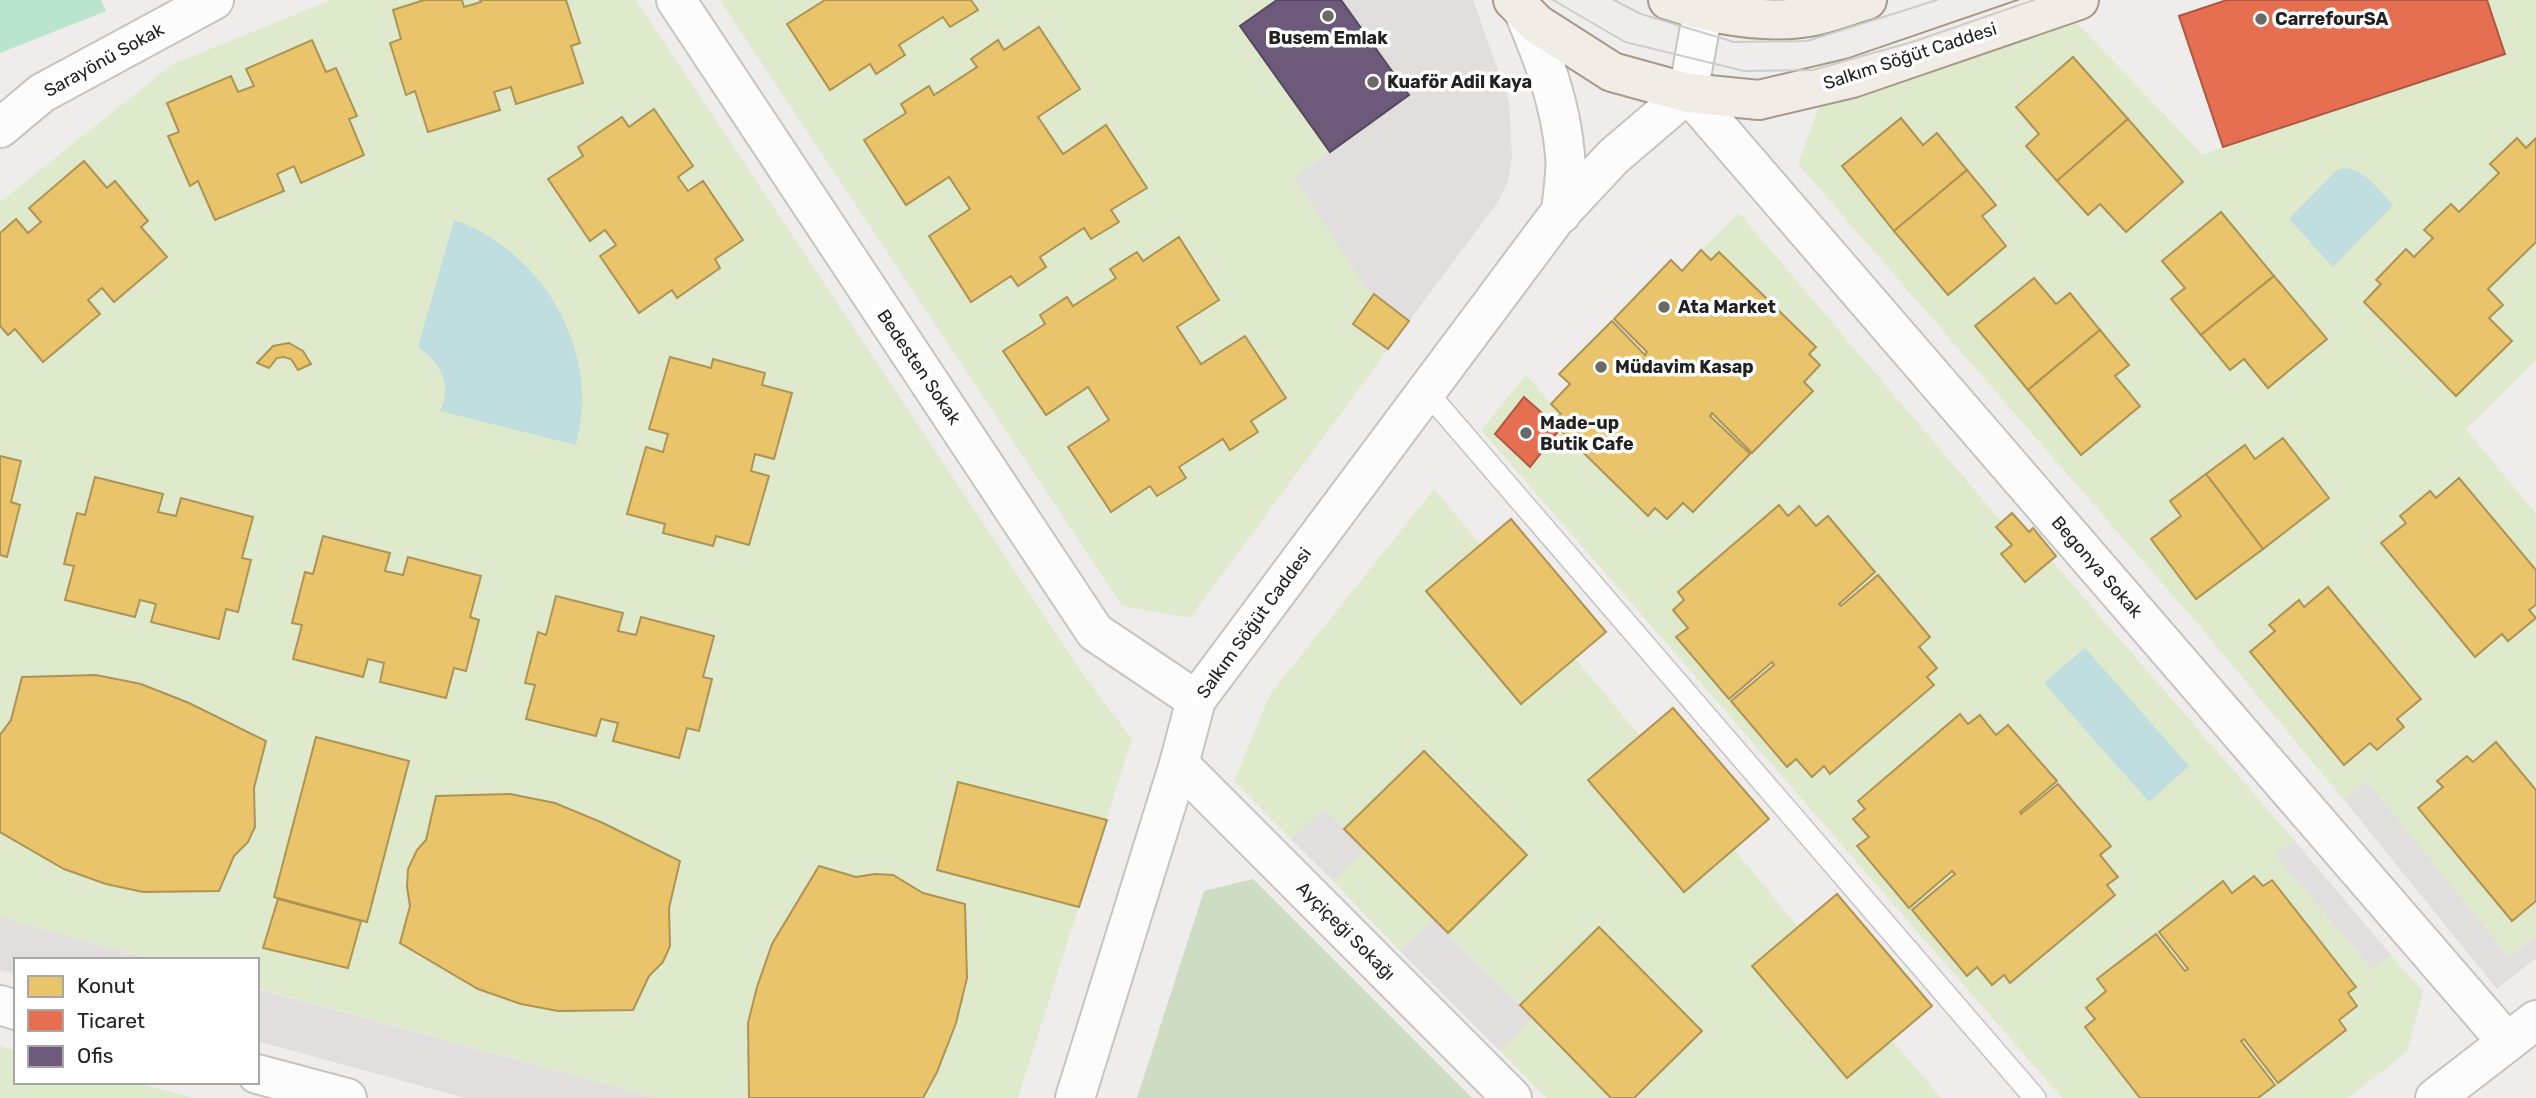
<svg xmlns="http://www.w3.org/2000/svg" width="2536" height="1098" font-family="Rubik,sans-serif">
<rect width="100%" height="100%" fill="#efedeb"/>
<g fill="#dfeacc">
<polygon points="331,0 636,0 1086,678 1132,739 1018,1098 656,1098 257,988 257,960 153,960 0,917 0,202 173,64"/>
<polygon points="720,0 1277,0 1330,152 1296,177 1365,287 1409,321 1190,618 1122,606"/>
<polygon points="2487,0 2536,0 2536,360 2466,429 2536,514 2536,936 2509,957 2367,782 2344,800 2208,636 1798,164 1820,104 1868,93 2077,23 2202,154 2505,54"/>
<polygon points="1739,213 2002,522 1997,527 2012,545 2002,553 2025,582 2051,560 2294,840 2276,856 2372,969 2391,955 2423,991 2407,1052 2348,1098 2062,1098 1481,430 1526,375 1648,515 1655,508 1667,519 1683,503 1694,512 1750,454 1710,416 1712,413 1812,391 1804,382 1820,365 1809,354 1816,346 1720,253 1711,260 1701,250"/>
<polygon points="1434,489 1481,545 1426,592 1521,703 1575,658 1640,736 1589,780 1684,891 1734,849 1798,927 1847,1078 1892,1040 1941,1098 1634,1098 1701,1031 1599,927 1520,1005 1448,933 1527,855 1424,751 1344,829 1324,809 1291,839 1234,781 1270,694"/>
<polygon points="1365,850 1434,920 1400,951 1333,881"/>
<polygon points="1533,1018 1611,1098 1546,1098 1500,1051"/>
<polygon points="0,1046 16,1051 16,1082 134,1082 193,1098 0,1098"/>
</g>
<polygon fill="#cddcc2" points="1253,879 1472,1098 1137,1098 1204,891"/>
<polygon fill="#b9e4ce" points="0,0 101,0 106,11 0,53"/>
<g fill="#e0dfde">
<polygon points="1341,0 1473,0 1509,101 1512,156 1508,182 1498,202 1409,321 1365,287 1295,177 1409,95"/>
<polygon points="2367,782 2509,957 2536,936 2536,958 2497,989 2344,800"/>
<polygon points="1324,809 1365,850 1333,881 1291,839"/>
<polygon points="2294,840 2391,955 2372,969 2275,855"/>
<polygon points="0,917 153,960 16,960 16,974 0,970"/>
<polygon points="1434,920 1533,1018 1500,1051 1400,951"/>
<polygon points="257,989 291,998 656,1098 465,1098 257,1041"/>
</g>
<g fill="#c0dde0">
<path d="M2343,168C2365,168 2379,191 2393,205L2333,267L2289,219L2336,171Z"/>
<path d="M454,220C526,245 578,315 582,392C583,410 580,427 576,445L440,411C453,386 440,362 418,347Z"/>
<polygon points="2085,648 2189,766 2149,802 2044,683"/>
</g>
<g fill="#e9c46a" stroke="#ad9354" stroke-width="2">
<polygon points="424,0 462,0 464,7 481,2 480,0 566,0 580,43 571,46 583,83 516,104 511,87 494,92 500,110 428,132 415,91 406,95 390,43 401,39 393,10"/>
<polygon points="825,0 971,0 978,10 950,27 943,17 899,45 905,55 876,74 870,64 830,90 787,24"/>
<polygon points="1039,27 1080,89 1038,117 1063,154 1106,125 1147,188 1111,210 1119,222 1091,239 1084,228 1040,257 1046,267 1018,286 1011,276 971,302 929,236 970,209 949,177 906,205 864,140 906,113 901,104 929,86 934,95 977,67 971,59 998,40 1004,50"/>
<polygon points="312,40 326,72 336,68 357,116 349,119 364,155 301,183 294,166 277,174 284,191 215,220 198,181 190,186 168,136 179,132 167,103 231,76 238,92 254,86 246,69"/>
<polygon points="2073,57 2128,119 2057,181 2026,146 2039,134 2016,107"/>
<polygon points="654,109 693,166 678,177 688,191 703,181 743,240 715,259 720,268 677,298 672,290 639,313 600,256 616,245 605,230 590,241 548,179 583,156 578,147 622,117 629,127"/>
<polygon points="1901,118 1923,145 1937,133 1967,170 1894,231 1842,166"/>
<polygon points="2128,119 2183,182 2126,232 2100,204 2088,215 2057,181"/>
<polygon points="2517,138 2526,148 2536,138 2536,242 2488,289 2503,305 2489,318 2512,341 2456,396 2364,302 2381,284 2376,280 2406,249 2414,257 2433,238 2424,230 2451,204 2459,212 2499,173 2490,164"/>
<polygon points="84,161 107,188 115,181 148,221 141,227 167,257 114,302 102,288 88,300 100,314 43,362 15,329 8,335 0,326 0,233 16,219 28,233 41,222 29,208"/>
<polygon points="1967,170 1996,205 1982,216 2006,246 1948,295 1894,231"/>
<polygon points="2221,212 2274,276 2201,335 2171,299 2185,288 2162,261"/>
<polygon points="1179,237 1219,300 1177,327 1201,364 1245,336 1286,398 1251,421 1258,432 1230,450 1223,439 1179,467 1186,478 1157,496 1150,486 1111,512 1068,447 1109,420 1088,387 1046,415 1003,351 1045,324 1040,315 1067,297 1073,306 1116,278 1110,269 1137,252 1143,261"/>
<polygon points="1701,250 1711,260 1719,252 1816,347 1809,354 1820,365 1804,382 1813,391 1752,453 1712,413 1710,416 1750,454 1693,512 1683,503 1667,519 1655,508 1648,516 1553,423 1561,414 1551,404 1570,384 1559,374 1612,321 1645,355 1647,352 1614,319 1671,260 1682,271"/>
<polygon points="2274,276 2327,339 2268,388 2244,359 2230,370 2201,335"/>
<polygon points="2034,278 2056,304 2070,293 2100,330 2028,390 1975,326"/>
<polygon points="1374,294 1409,321 1388,349 1353,324"/>
<polygon points="2100,330 2129,365 2115,376 2140,406 2081,455 2028,390"/>
<polygon points="289,343 303,351 311,364 298,370 291,359 284,357 277,358 269,368 257,363 273,346"/>
<polygon points="670,357 711,368 713,359 765,373 762,385 792,393 774,459 755,454 751,471 769,476 749,545 716,536 713,546 663,533 665,524 627,514 646,447 663,452 668,434 649,429"/>
<polygon points="2283,438 2329,498 2263,549 2206,474 2245,445 2255,459"/>
<polygon points="0,456 21,461 11,502 20,505 7,557 0,555"/>
<polygon points="2206,474 2263,549 2196,599 2151,539 2181,516 2170,501"/>
<polygon points="95,477 163,494 158,512 176,516 181,498 253,517 242,558 251,560 238,612 226,609 219,639 151,622 156,604 140,600 135,617 65,600 74,566 64,564 77,513 85,515"/>
<polygon points="2459,478 2536,570 2536,605 2529,610 2536,618 2508,641 2502,634 2475,657 2381,543 2406,523 2400,516 2430,491 2436,498"/>
<polygon points="1779,505 1788,516 1799,506 1816,526 1828,516 1875,572 1839,604 1841,606 1878,575 1930,637 1919,647 1937,668 1927,677 1934,685 1830,774 1824,766 1812,777 1796,759 1787,767 1731,701 1774,665 1772,662 1729,699 1676,637 1688,628 1673,610 1684,600 1678,592"/>
<polygon points="2012,513 2029,532 2033,528 2056,556 2025,582 2001,554 2012,545 1996,527"/>
<polygon points="1511,519 1606,632 1521,704 1426,591"/>
<polygon points="323,536 390,553 385,571 403,575 408,557 481,576 470,617 479,620 466,671 454,668 446,698 380,682 384,663 368,659 363,677 293,659 302,625 292,623 305,572 313,574"/>
<polygon points="2328,587 2421,699 2397,719 2404,727 2377,750 2370,743 2344,765 2250,652 2275,631 2269,625 2299,600 2304,607"/>
<polygon points="556,596 623,613 618,631 636,635 641,617 714,636 703,677 712,679 699,731 687,728 679,758 613,741 618,723 601,719 596,736 526,719 535,685 525,683 538,632 546,635"/>
<polygon points="96,675 141,684 189,703 266,741 254,788 255,827 248,842 234,856 219,891 143,892 106,884 64,869 0,832 0,735 11,720 22,677"/>
<polygon points="1673,708 1769,819 1684,892 1588,780"/>
<polygon points="1960,714 1968,724 1980,715 1996,735 2008,725 2057,781 2020,812 2021,814 2058,784 2111,846 2100,855 2118,877 2107,885 2115,895 2010,983 2004,975 1992,985 1977,967 1967,976 1912,910 1955,874 1952,871 1909,908 1857,846 1869,837 1853,819 1865,809 1858,801"/>
<polygon points="316,737 409,761 367,922 274,897"/>
<polygon points="2496,742 2536,790 2536,901 2512,921 2418,808 2443,787 2437,781 2467,756 2473,762"/>
<polygon points="1424,751 1527,855 1448,933 1344,829"/>
<polygon points="958,782 1107,820 1079,907 937,870"/>
<polygon points="510,794 555,803 603,823 680,861 669,908 670,946 663,962 649,976 633,1010 558,1011 521,1004 478,989 400,943 410,906 407,887 408,869 417,850 426,840 436,796"/>
<polygon points="819,866 856,877 875,874 893,875 923,893 965,904 967,978 956,1023 937,1072 923,1098 749,1098 748,1023 757,987 772,944"/>
<polygon points="2254,876 2263,886 2272,880 2356,987 2348,993 2357,1006 2339,1020 2346,1030 2278,1083 2244,1039 2241,1041 2275,1085 2258,1098 2140,1098 2085,1027 2095,1019 2086,1008 2106,991 2097,979 2156,934 2185,971 2188,969 2159,932 2223,881 2232,893"/>
<polygon points="1837,894 1932,1006 1847,1078 1752,966"/>
<polygon points="278,899 361,921 348,968 263,948"/>
<polygon points="1599,927 1702,1031 1634,1098 1611,1098 1520,1005"/>
</g>
<g fill="#e76f51" stroke="#ac5843" stroke-width="2">
<polygon points="2227,0 2487,0 2505,54 2223,147 2179,16"/>
<polygon points="1524,397 1560,429 1530,467 1495,434"/>
</g>
<polygon fill="#6d597a" stroke="#564860" stroke-width="2" points="1277,0 1341,0 1409,95 1330,152 1240,26"/>
<g fill="none" stroke-linecap="round" stroke-linejoin="round">
<defs>
<polyline id="service" points="1426,391 2035,1098"/>
<g id="minor">
<polyline points="676,0 1095,632 1196,700"/>
<polyline points="1688,93 2507,1042"/>
<polyline points="0,128 42,93 214,0"/>
<polyline points="1179,764 1512,1098"/>
<polyline points="0,1005 16,1010"/>
<polyline points="257,1074 347,1098"/>
<polyline points="2435,1098 2536,1020"/>
</g>
<g id="tertiary">
<path d="M1523,10C1543,57 1561,104 1565,155C1567,174 1562,195 1561,214"/>
<polyline points="1075,1098 1179,764 1196,700 1555,219 1614,156 1688,93 1703,11"/>
</g>
<g id="primary">
<polyline points="1513,0 1537,24 1612,72 1688,93 1759,100 1852,78 2079,0"/>
<path d="M1668,0C1714,15 1766,25 1814,16C1832,12 1850,5 1867,0"/>
</g>
</defs>
<use href="#service" stroke="#c5c4c3" stroke-width="24"/>
<use href="#minor" stroke="#c5c4c3" stroke-width="42"/>
<use href="#tertiary" stroke="#c5c4c3" stroke-width="42"/>
<use href="#primary" stroke="#a59988" stroke-width="42"/>
<use href="#service" stroke="#fdfcfc" stroke-width="21"/>
<use href="#minor" stroke="#fdfcfc" stroke-width="38"/>
<use href="#tertiary" stroke="#fdfcfc" stroke-width="38"/>
<use href="#primary" stroke="#f2ece7" stroke-width="38"/>
<g stroke="#ccc" stroke-width="2">
<polyline points="1553,0 1625,42 1744,71 1813,70 1912,42 2034,0"/>
<polyline points="1614,0 1641,14 1734,42 1807,41 1937,0"/>
</g>
</g>
<g fill="#6a6968" stroke="#fff" stroke-width="2.5">
<circle cx="1328" cy="16" r="7"/>
<circle cx="2261" cy="19" r="7"/>
<circle cx="1373" cy="82" r="7"/>
<circle cx="1664" cy="307" r="7"/>
<circle cx="1601" cy="367" r="7"/>
<circle cx="1526" cy="433" r="7"/>
</g>
<g text-anchor="middle" stroke-width="7" stroke-linejoin="round" paint-order="stroke">
<g font-size="18" font-weight="bold" fill="#222" stroke="#fff" text-anchor="start">
<text x="2275" y="25">CarrefourSA</text>
<text x="1328" y="44" text-anchor="middle">Busem Emlak</text>
<text x="1387" y="88">Kuaför Adil Kaya</text>
<text x="1678" y="313">Ata Market</text>
<text x="1615" y="373">Müdavim Kasap</text>
<text x="1540" y="429">Made-up<tspan x="1540" dy="21">Butik Cafe</tspan></text>
</g>
<g font-size="18" fill="#222" stroke="#fff">
<text transform="translate(1910 56) rotate(-18)" y="6">Salkım Söğüt Caddesi</text>
<text transform="translate(104 60) rotate(-29)" y="6">Sarayönü Sokak</text>
<text transform="translate(919 367) rotate(56)" y="6">Bedesten Sokak</text>
<text transform="translate(2097 567) rotate(49)" y="6">Begonya Sokak</text>
<text transform="translate(1254 623) rotate(-54)" y="6">Salkım Söğüt Caddesi</text>
<text transform="translate(1346 931) rotate(45)" y="6">Ayçiçeği Sokağı</text>
</g>
</g>
<rect x="14" y="958" width="245" height="126" fill="#ffffff" stroke="#a7a7a7" stroke-width="2"/>
<rect x="28" y="976" width="35" height="21" fill="#e9c46a" stroke="#a7a7a7" stroke-width="2"/>
<text x="77" y="993" font-size="21" fill="#222222">Konut</text>
<rect x="28" y="1010" width="35" height="21" fill="#e76f51" stroke="#a7a7a7" stroke-width="2"/>
<text x="77" y="1028" font-size="21" fill="#222222">Ticaret</text>
<rect x="28" y="1046" width="35" height="21" fill="#6d597a" stroke="#a7a7a7" stroke-width="2"/>
<text x="77" y="1063" font-size="21" fill="#222222">Ofis</text>
</svg>
